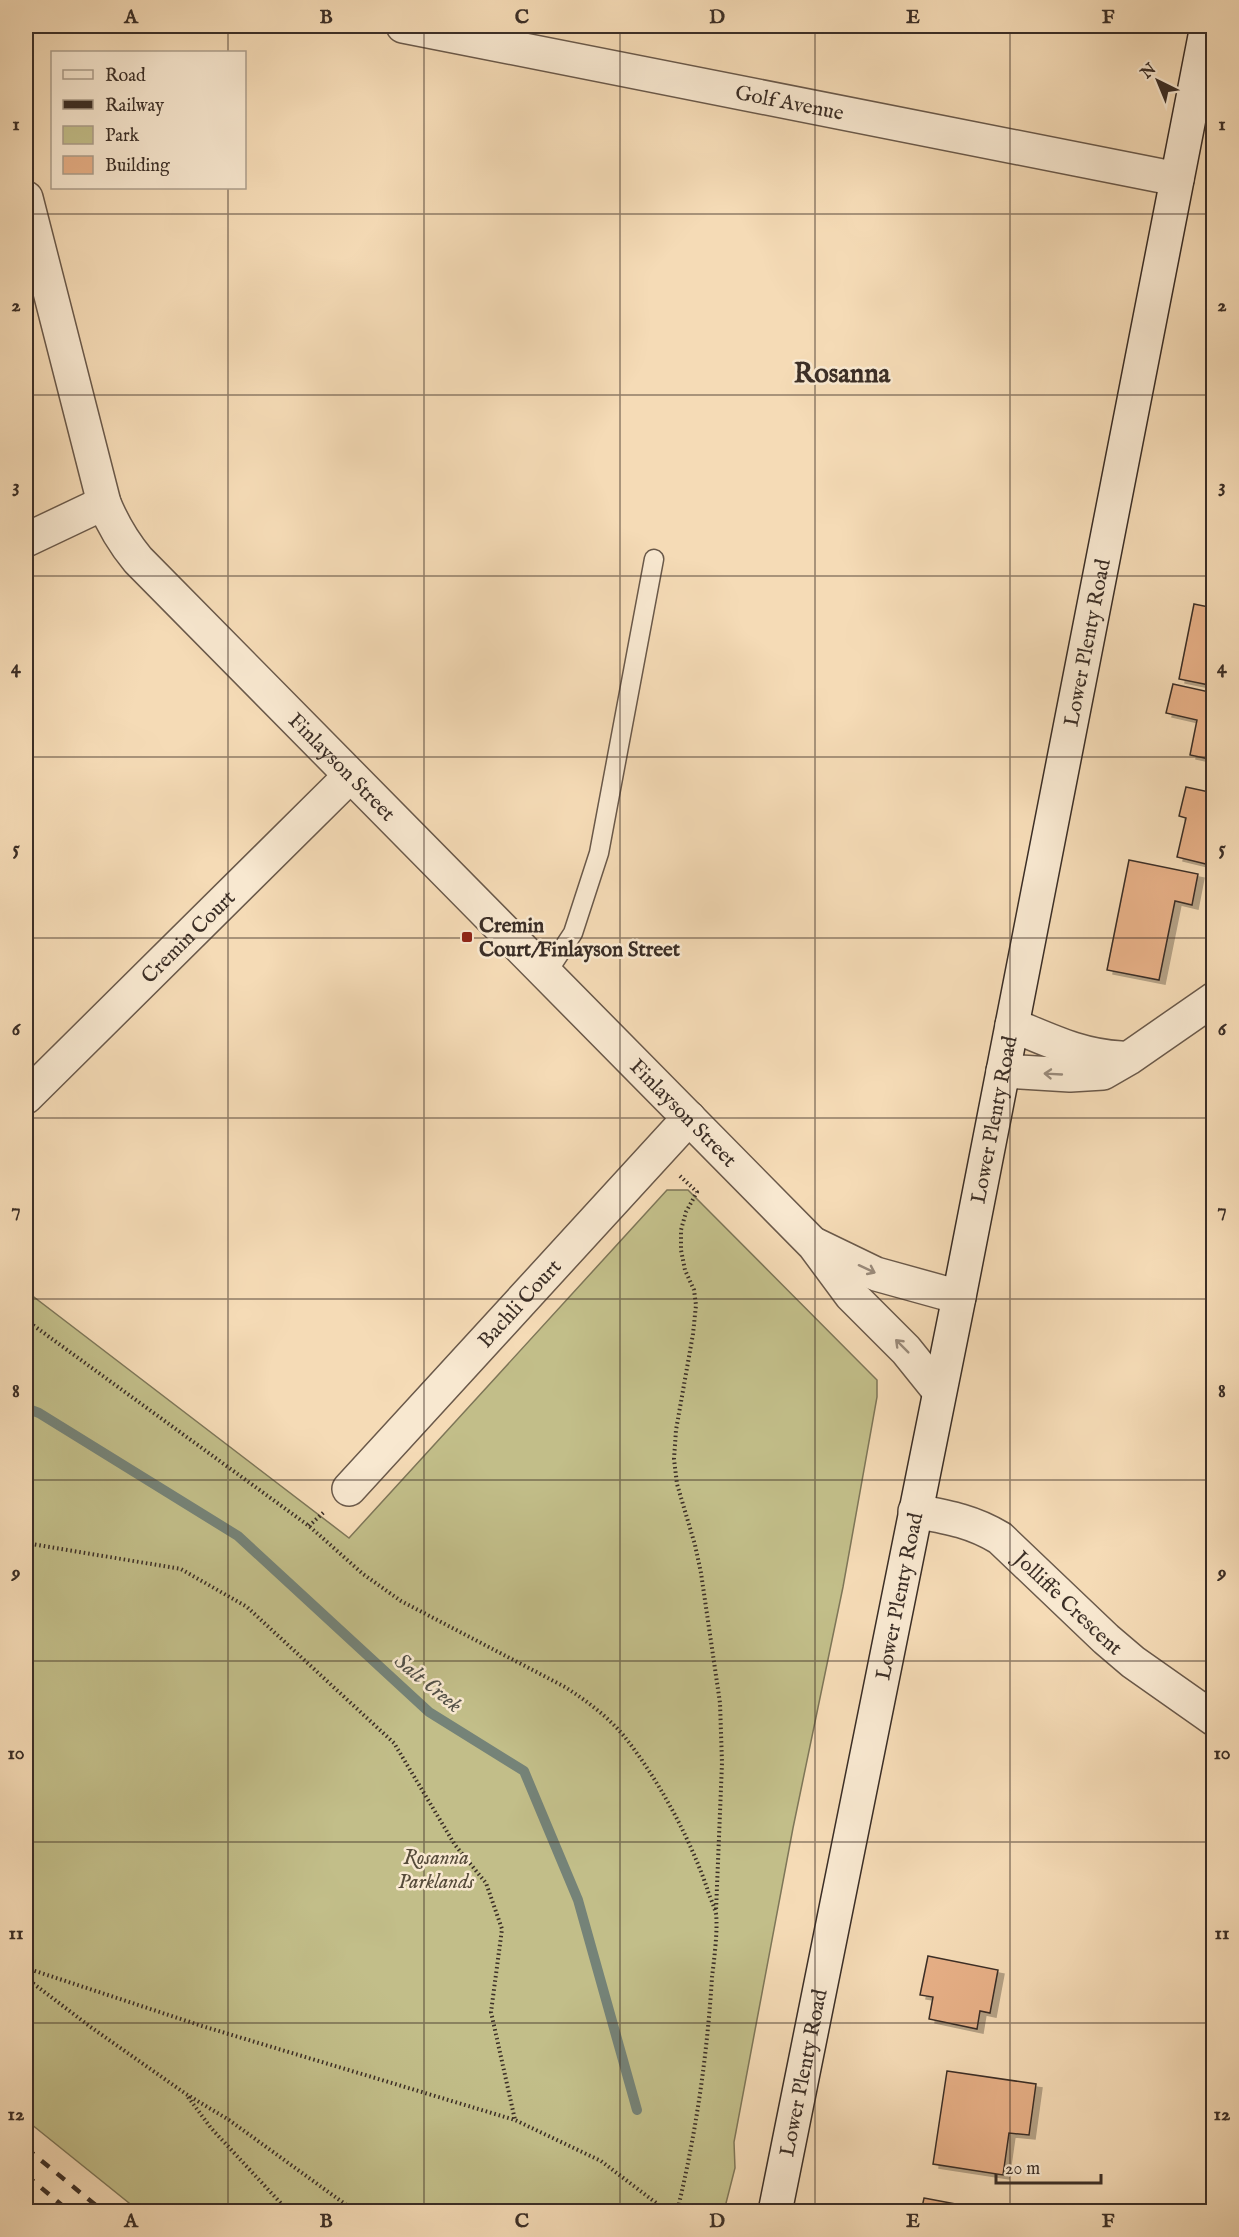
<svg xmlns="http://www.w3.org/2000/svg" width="1239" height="2237" font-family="'IM FELL English',serif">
<defs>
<filter id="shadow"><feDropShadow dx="6" dy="4" stdDeviation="0" flood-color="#0004"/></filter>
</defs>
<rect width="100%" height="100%" fill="#f5dbb6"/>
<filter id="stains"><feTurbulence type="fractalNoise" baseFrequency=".00333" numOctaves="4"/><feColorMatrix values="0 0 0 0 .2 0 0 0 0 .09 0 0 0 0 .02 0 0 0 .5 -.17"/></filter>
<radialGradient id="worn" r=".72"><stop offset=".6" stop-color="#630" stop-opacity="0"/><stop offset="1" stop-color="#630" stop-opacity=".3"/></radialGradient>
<polygon fill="#c2be89" stroke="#7e7658" stroke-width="1.5" points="667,1190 688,1190 877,1380 877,1397 843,1587 793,1828 734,2142 735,2168 724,2211 139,2211 26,2120 26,1291 349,1538"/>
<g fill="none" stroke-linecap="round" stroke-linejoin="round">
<polyline stroke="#758378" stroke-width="10" points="26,1408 39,1413 238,1536 429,1712 524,1771 578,1900 637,2110"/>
</g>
<g fill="#e7b087" stroke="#3b2e26" stroke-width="1.5" filter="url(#shadow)">
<polygon points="1214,536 1214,578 1206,577"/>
<polygon points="1194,604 1214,608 1214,686 1179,679"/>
<polygon points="1173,684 1214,693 1214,760 1190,755 1197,720 1166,713"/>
<polygon points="1186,787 1214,793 1214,866 1177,857 1186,818 1179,816"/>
<polygon points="1129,860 1198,874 1192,905 1175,901 1159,980 1107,970"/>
<polygon points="928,1956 998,1970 990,2013 980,2011 977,2029 929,2019 933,1997 920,1995"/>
<polygon points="947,2071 1036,2084 1029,2135 1009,2133 1003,2175 933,2164"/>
<polygon points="924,2198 998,2212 921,2212"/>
</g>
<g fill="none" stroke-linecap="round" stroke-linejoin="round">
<defs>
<polyline id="service" points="546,974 573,933 599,853 654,559"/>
<g id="minor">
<path id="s1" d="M403,26L1177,179"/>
<path id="s2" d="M26,198L104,503C113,525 123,542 138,560L814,1245L851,1295L906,1350L939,1391"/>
<polyline points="26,540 104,503"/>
<path d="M1012,1025C1049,1040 1080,1056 1121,1058"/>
<polyline points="1003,1071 1070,1075 1103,1073 1129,1058 1214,999"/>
<path id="s3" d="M26,1097L350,776"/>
<polyline points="816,1245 876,1274 959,1297"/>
<path id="s4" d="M349,1489L689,1118"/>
<path id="s5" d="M915,1511C947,1517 972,1521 1000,1538L1106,1639L1133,1662L1214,1719"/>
</g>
<g id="secondary">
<path id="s6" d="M775,2212L959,1297L1207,26"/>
</g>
</defs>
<use href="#service" stroke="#6a594a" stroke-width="21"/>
<use href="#minor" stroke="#6a594a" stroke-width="36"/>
<use href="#secondary" stroke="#3b2e26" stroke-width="36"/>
<g stroke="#3b2e26" stroke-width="4" stroke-dasharray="1.5 3" stroke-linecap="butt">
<polyline points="680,1176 697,1192 686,1212 681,1230 681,1250 685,1270 694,1290 696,1305 693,1334 676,1430 674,1459 677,1484 695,1545 701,1573 720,1703 722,1763 716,1911"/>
<path d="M26,1320L309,1526L363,1574L401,1601L565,1687C587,1701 607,1716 624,1736C658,1779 689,1836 707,1888C709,1896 714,1905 716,1914C718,1929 714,1961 712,1977C707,2057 696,2134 677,2212"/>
<polyline points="309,1526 324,1512"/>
<polyline points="26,1543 181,1569 247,1607 394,1743 455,1845 486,1883 502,1929 491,2012 515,2120"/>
<polyline points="26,1968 202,2026 515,2120 601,2161 668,2212"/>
<polyline points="26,1978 92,2028 186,2094 229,2120 356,2212"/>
<polyline points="188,2097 211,2128 289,2212"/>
</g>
<use href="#service" stroke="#f8e8d0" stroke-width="18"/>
<use href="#minor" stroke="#f8e8d0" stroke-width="33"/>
<use href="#secondary" stroke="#f8e8d0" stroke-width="33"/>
<g stroke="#3b2e26" stroke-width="4.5" stroke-dasharray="10 10" stroke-linecap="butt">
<polyline points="26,2148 104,2212"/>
<polyline points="26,2175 70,2212"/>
</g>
</g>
<defs><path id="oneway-shaft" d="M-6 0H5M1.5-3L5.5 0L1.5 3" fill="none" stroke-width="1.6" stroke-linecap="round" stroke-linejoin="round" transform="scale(1.5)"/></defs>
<g stroke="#9a8b7b">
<use href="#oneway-shaft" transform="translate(1053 1074) rotate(-177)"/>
<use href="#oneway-shaft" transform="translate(867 1269) rotate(25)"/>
<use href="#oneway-shaft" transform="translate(902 1346) rotate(-135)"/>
</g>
<path fill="none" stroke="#3b2e26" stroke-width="1.5" stroke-opacity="0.55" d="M228,26V52M424,26V2212M620,26V2212M815,26V2212M1010,26V2212M228,188V2212M26,214H1214M26,395H1214M26,576H1214M26,757H1214M26,938H1214M26,1118H1214M26,1299H1214M26,1480H1214M26,1661H1214M26,1842H1214M26,2023H1214"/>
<rect fill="#8f2418" stroke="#f8e8d0" stroke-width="2" x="461" y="931" width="12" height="12" rx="3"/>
<g text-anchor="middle" stroke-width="5" stroke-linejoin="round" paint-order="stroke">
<g font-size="21" fill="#3b2e26" stroke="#f8e8d0">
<text dy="7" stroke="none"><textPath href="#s1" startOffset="394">Golf Avenue</textPath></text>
<text dy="7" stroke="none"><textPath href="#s6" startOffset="1600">Lower Plenty Road</textPath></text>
<text dy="7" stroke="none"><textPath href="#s2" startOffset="672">Finlayson Street</textPath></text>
<text dy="7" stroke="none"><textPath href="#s3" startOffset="228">Cremin Court</textPath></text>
<text dy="7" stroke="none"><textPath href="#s2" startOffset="1158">Finlayson Street</textPath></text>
<text dy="7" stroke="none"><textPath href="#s6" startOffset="1114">Lower Plenty Road</textPath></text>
<text dy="7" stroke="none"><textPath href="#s4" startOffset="252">Bachli Court</textPath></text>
<text dy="7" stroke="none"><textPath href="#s6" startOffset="628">Lower Plenty Road</textPath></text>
<text dy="7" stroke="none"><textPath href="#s5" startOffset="184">Jolliffe Crescent</textPath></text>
<text dy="7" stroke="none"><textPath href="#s6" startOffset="142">Lower Plenty Road</textPath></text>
</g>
<g font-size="21" font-weight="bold" fill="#3b2e26" stroke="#f8e8d0" text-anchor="start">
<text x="479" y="932">Cremin<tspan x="479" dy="24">Court/Finlayson Street</tspan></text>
</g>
<g font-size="21" font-style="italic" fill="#564b3a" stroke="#f8e8d0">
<text x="436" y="1864">Rosanna<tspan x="436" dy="24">Parklands</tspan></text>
</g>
<g font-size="22" font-style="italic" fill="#535148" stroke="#f8e8d0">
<text transform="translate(429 1682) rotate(39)" y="8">Salt Creek</text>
</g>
<g font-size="27" font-weight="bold" fill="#3b2e26" stroke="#f8e8d0">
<text x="842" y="382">Rosanna</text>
</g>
</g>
<rect width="1239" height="2237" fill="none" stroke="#f5dbb6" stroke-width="66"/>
<rect x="51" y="51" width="195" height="138" fill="#f8e8d0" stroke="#ac9e8c" stroke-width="1.5"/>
<rect x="63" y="70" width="30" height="9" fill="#f8e8d0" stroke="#ac9e8c" stroke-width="1.5"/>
<text x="105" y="81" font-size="18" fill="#3b2e26">Road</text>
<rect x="63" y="100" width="30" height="9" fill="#3b2e26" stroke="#ac9e8c" stroke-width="1.5"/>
<text x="105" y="111" font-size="18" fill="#3b2e26">Railway</text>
<rect x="63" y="126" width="30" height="18" fill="#c2be89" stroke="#ac9e8c" stroke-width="1.5"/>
<text x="105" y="141" font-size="18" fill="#3b2e26">Park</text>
<rect x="63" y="156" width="30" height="18" fill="#e7b087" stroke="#ac9e8c" stroke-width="1.5"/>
<text x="105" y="171" font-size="18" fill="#3b2e26">Building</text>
<g transform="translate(1158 81) rotate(317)" stroke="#f8e8d0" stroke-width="4.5" paint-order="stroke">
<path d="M0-4.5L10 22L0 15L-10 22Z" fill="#3b2e26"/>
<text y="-9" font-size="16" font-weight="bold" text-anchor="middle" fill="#3b2e26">N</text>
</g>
<path d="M996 2174v9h105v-9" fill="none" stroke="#3b2e26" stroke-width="3"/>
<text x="1005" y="2174" font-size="18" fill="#3b2e26" stroke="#f8e8d0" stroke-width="4.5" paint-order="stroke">20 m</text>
<rect x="33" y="33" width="1173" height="2171" fill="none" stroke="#3b2e26" stroke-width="2"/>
<g font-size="20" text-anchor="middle" font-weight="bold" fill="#3b2e26">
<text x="131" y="23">A</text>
<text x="326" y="23">B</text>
<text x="522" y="23">C</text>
<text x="717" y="23">D</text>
<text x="913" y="23">E</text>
<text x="1108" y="23">F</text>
<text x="16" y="130">1</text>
<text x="1222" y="130">1</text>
<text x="16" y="311">2</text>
<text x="1222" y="311">2</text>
<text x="16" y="492">3</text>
<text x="1222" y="492">3</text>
<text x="16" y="673">4</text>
<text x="1222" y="673">4</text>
<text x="16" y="854">5</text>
<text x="1222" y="854">5</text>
<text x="16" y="1035">6</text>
<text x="1222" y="1035">6</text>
<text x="16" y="1216">7</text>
<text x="1222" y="1216">7</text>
<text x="16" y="1397">8</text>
<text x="1222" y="1397">8</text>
<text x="16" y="1578">9</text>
<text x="1222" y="1578">9</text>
<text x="16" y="1759">10</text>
<text x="1222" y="1759">10</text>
<text x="16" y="1939">11</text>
<text x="1222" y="1939">11</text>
<text x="16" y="2120">12</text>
<text x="1222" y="2120">12</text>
<text x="131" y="2227">A</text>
<text x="326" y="2227">B</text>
<text x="522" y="2227">C</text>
<text x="717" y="2227">D</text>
<text x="913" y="2227">E</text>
<text x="1108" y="2227">F</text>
</g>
<rect width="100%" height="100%" filter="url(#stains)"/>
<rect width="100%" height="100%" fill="url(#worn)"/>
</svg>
